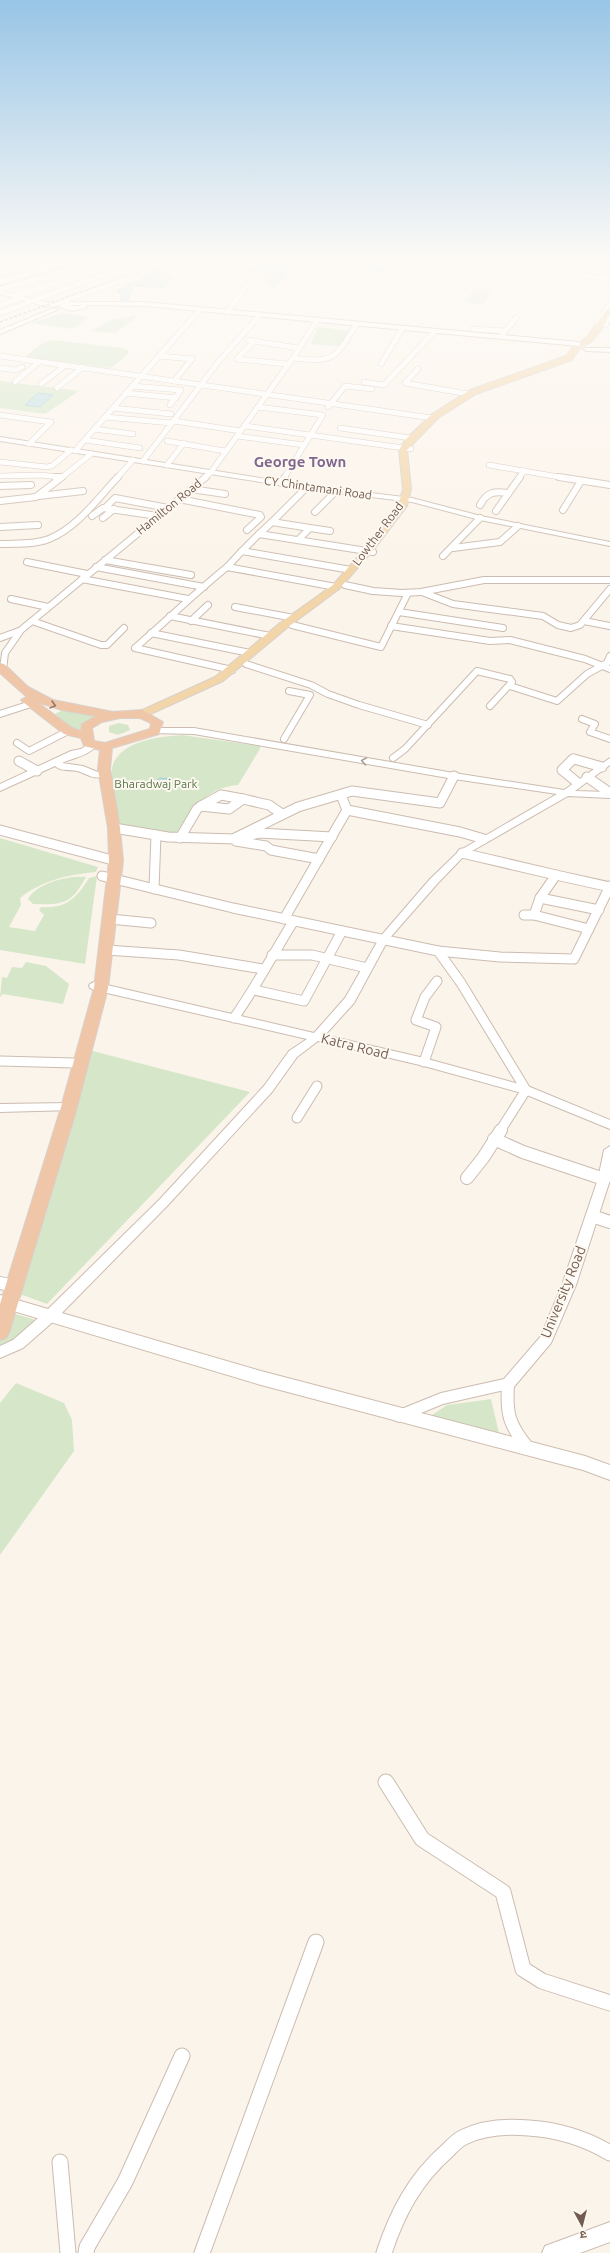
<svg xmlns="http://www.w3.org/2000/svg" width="610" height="2253" font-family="Ubuntu,'Noto Sans Devanagari',sans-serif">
<rect width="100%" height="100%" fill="#fbf4ea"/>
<g fill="#d6e7c9">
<polygon points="474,288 492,290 483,304 465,302"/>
<polygon points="63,313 89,317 73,329 31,323"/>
<polygon points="134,316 138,316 115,333 92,331 110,320"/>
<polygon points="318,327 352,331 339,346 311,344"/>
<polygon points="53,340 121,348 128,350 129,353 111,368 25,357 44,342"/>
<polygon points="0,381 79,391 45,414 0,408"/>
<polygon points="63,710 93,716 93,719 81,731 75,731 55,714"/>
<polygon points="119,723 128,725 130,730 118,735 109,732 109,726"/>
<path d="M182,735L260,746V749L238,785C205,788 192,810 175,835L115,824C113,809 107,772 115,760C129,739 160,737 182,735Z"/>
<path d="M0,838L98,867L96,872C67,875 43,880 20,898L21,905L9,927L35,931L44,915L39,910L41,907C66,909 77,898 89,878L97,876L85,964L0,950Z"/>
<path d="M86,877C71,904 64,905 33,904L28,899C36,883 69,875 86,877Z"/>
<polygon points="26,962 46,966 69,984 63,1004 3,994 0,997 2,977 7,978 12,967 22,968"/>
<polygon points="89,1050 250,1092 47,1304 17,1293"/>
<polygon points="5,1311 36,1320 0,1352 0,1331"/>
<polygon points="16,1383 64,1403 72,1420 74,1451 0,1555 0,1403"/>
<polygon points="491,1399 499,1433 429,1417 447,1405"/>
</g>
<g fill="#c0dfe3" stroke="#a7ced4">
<polygon points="176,261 190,261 167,270 164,274 174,277 163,287 133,286 127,302 121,301 122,294 116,291 151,275 147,273"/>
<polygon points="250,261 468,261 463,269 398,264 390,272 318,266 294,267 273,287 265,282 267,280 259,272 246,271"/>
<polygon points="38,393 53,395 40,407 25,405"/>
<polygon points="160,778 170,779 172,784 162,789 152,784"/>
</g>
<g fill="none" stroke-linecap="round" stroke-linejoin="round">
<defs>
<g id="minor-far4">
<polyline points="26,264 50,265"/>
<polyline points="0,265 25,265"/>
<polyline points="504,266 610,279"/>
<polyline points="0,273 8,272 9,261"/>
<polyline points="90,273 117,262"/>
<polyline points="0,282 71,261"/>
<polyline points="0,289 53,275 92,261"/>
<polyline points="15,296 56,283"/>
<polyline points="32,301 140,261"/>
<polyline points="0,305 18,299"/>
<polyline points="52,305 125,279"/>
<polyline points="610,305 597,324 605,325 610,318"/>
<polyline points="228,312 246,285"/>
<polyline points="0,313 28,303"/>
<polyline points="473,329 506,331"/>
<polyline points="502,335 516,318"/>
<polyline points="248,340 298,348"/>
<polyline points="254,341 237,359 287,364"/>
<polyline points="0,356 432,418"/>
<polyline points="159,356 192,359"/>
<path d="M293,358C334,363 335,359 356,325"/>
<polyline points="381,364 402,329"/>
<polyline points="0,368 16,370 22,367"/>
<polyline points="418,369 405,383 468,394"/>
<polyline points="174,381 192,359"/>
<polyline points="15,382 39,362"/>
<polyline points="364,382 384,385 434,332"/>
<polyline points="41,384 66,365"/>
<polyline points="132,386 181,390 170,405"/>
<polyline points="57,388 83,367"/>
<polyline points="126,393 176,398"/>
<polyline points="258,407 323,415 284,478"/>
<polyline points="328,407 345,386 372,389"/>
<polyline points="113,408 171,414"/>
<polyline points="0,415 51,422 29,444"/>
<polyline points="105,417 172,423"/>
<polyline points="174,421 241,431"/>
<polyline points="245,426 411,449"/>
<polyline points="340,428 411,438"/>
<polyline points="94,429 133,434"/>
<polyline points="237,436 304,445"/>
<polyline points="85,440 140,448"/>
<polyline points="167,441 225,451"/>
<polyline points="75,451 199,311"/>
<polyline points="143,461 219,361 259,316"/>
<polyline points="0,462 47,467 52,466 71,450"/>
<polyline points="167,465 184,443"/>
<polyline points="489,465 565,478"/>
<polyline points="0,476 41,475 59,477"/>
<polyline points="61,478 91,454"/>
<polyline points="117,478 133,460"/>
<polyline points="204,478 211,472 293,358 316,322"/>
<polyline points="519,478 524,471"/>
</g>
<g id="minor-far3">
<polyline points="55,477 59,477"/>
<polyline points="559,477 610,485"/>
<polyline points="281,483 285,477"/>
<polyline points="0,486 31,485"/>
<polyline points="191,489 225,494"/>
<polyline points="39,496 83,491"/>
<polyline points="179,499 260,515 261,517 247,530"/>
<polyline points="0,501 36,497 62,477"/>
<path d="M480,505C487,492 494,491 508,493"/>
<polyline points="105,508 115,498 168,508"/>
<polyline points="563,510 581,481"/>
<polyline points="496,511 520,477"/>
<polyline points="315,512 336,491"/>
<polyline points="92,516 103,508 158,516"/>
<polyline points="103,518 114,509"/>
<polyline points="272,522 307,487"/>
<polyline points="0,527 38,525"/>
<polyline points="310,528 330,531"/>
<polyline points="259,534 272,522 310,528 298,540"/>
<path d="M0,544C16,543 34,545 49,539C77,528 98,498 118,477"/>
<polyline points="453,548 500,542 518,526"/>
<polyline points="242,551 259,534 373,552"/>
<polyline points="443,556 480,518"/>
<polyline points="105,560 191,575"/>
<polyline points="27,562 87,574"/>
<polyline points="228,566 242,551 351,570"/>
<polyline points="96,567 204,587"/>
<polyline points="82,579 188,599"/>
<polyline points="345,585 373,591 402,593 421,592 484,580 610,580"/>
<polyline points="422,592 453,604 543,616 558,625 571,628 580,625 610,589"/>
<polyline points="11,599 48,607"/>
<polyline points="235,607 294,618"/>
<polyline points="399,612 503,628"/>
<polyline points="170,616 270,636"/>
<polyline points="32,621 101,645 107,645 124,628"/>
<polyline points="191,621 208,605"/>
<polyline points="584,621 610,626"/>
<polyline points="292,625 381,647 408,593"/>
<polyline points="391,626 490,641 510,640 585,659 610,669"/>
<polyline points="151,633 250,653"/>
<polyline points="0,638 19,631"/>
<polyline points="246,664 311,685 328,694 359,705 428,725"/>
<polyline points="3,670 5,653 21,630 206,477"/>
<path d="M232,670L135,648C166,621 195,593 227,567L336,587"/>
<polyline points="510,686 557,701 587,674 607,663 610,656"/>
<polyline points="0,714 31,704"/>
<polyline points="582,719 595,724 590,732 610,739"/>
<polyline points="284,739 310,695 289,691"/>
<polyline points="17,743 29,751 68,731"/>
<polyline points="393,758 405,749 477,671 510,679 512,682 490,706"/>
<polyline points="572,760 578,760"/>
</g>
<g id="minor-far2">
<polyline points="573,759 562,770 578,783"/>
<polyline points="574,759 602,767"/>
<polyline points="19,761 37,771"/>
<polyline points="587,777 610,793"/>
<polyline points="201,806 221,795 243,799"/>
<polyline points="347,810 460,832 484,839"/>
<polyline points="114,828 168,837 236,839 236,841 266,846 271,850 319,859"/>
<polyline points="0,830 116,861"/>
<polyline points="247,836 259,833 332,837"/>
<polyline points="180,838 197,809 201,806 229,809 243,799 269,805 282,814"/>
<polyline points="235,838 298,807 352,791 440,803 454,776"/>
<polyline points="462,853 556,875"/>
<polyline points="102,876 233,908 438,951 500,957 574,959 610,886"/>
<polyline points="154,889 156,835"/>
<polyline points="540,898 599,910"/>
<polyline points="524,915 534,915 540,898 556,875 610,887"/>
<polyline points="534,915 589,929"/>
<polyline points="110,919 151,923"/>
<polyline points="284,919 347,810 341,795"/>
<polyline points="106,950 179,955 263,969"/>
<polyline points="438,951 461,983 526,1090 500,1131"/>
<polyline points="272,955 312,955 367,968"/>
<polyline points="254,990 304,1001 342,931"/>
<path d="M234,1018C256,987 273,954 293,922"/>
<polyline points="0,1061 74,1063"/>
<polyline points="424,1062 436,1027 416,1020 425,997 437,981"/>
<polyline points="297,1118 317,1086"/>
</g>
<g id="minor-far1">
<polyline points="494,1139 523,1152 604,1179"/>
<polyline points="467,1178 483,1158 501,1130"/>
<polyline points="592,1216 610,1222"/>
<polyline points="0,1283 5,1284"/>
<path d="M508,1384C506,1414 509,1425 528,1448"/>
</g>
<g id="minor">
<polyline points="386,1782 422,1839 503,1892 523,1969 542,1981 610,2003"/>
<polyline points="60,2162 68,2253"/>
<polyline points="86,2253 87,2247 125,2182 182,2056"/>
<polyline points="202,2253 316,1942"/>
<path d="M384,2253C397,2213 415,2179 447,2151C452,2146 457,2140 464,2137C484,2127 507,2126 529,2128C558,2130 585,2138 610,2153"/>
</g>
<g id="tertiary">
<polygon points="54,308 59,309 0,334 0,330"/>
<polygon points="0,437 305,485 412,498 481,516 610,542 610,546 480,520 412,502 305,489 0,441"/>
<polygon points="155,728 194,728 454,773 564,790 610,758 610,765 575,791 610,792 610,798 568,796 465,855 438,883 388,940 354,1003 325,1035 424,1058 530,1087 610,1120 610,1129 522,1093 424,1066 318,1041 297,1057 272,1092 168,1205 55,1320 23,1348 0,1358 0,1346 13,1340 45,1312 160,1199 264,1086 289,1051 307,1039 94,990 90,988 89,986 90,984 94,982 314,1033 345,998 380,937 430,879 459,851 557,794 454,779 194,734 152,733 151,731"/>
<polygon points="69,1103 75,1107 73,1110 0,1112 0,1104"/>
<polygon points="610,1146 610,1180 576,1285 551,1343 513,1388 443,1404 399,1422 394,1420 392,1416 394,1412 441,1393 504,1379 541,1336 562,1285 598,1179 604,1150"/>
<polygon points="610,2222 610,2242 580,2253 542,2253 545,2246"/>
</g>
<g id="secondary">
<path d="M0,290L44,302H144L579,342L582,344L579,346L145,306L87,305L86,308L72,311L62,308L61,306H44L0,294ZM74,305H80V306H69Z"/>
<polygon points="585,348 610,348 610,352 587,351 583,349"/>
<path d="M92,742L97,745C89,756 75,757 62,763L83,766L100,773L101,775L100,777C92,779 85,773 77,771C70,769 61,772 55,766L0,791V784L71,751L81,749Z"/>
<polygon points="0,1295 261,1371 585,1456 610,1465 610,1480 583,1470 261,1385 0,1307"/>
</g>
<g id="primary">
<path d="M607,309H610C610,319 592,348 580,346V342L587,337Z"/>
<polygon points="574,345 581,347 572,360 476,394 438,418 407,450 411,489 407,506 375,548 339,589 288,627 223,681 146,716 138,716 136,714 138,712 215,677 280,623 333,585 369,544 398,506 403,489 399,450 405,440 432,414 470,390 566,356"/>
</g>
<path id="trunk" d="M0,663L4,664L28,687L53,700L113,712L142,710L163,722L159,734L112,748L110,769L120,828L123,861L108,988L76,1111L9,1333L6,1338L0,1340V1304L60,1111L94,988L109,861L108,828L98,769L100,750L84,746L81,738L64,734L23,702L21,700L27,697L0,673ZM37,702L62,710L96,716L82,724L81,731L72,728ZM120,718H140L151,723L150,729L105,743L94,741L92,728L102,722Z"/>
</defs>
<use href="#minor-far4" stroke="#ccbcb1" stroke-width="6"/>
<use href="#minor-far3" stroke="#ccbcb1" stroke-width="8"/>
<use href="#minor-far2" stroke="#ccbcb1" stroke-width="11"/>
<use href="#minor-far1" stroke="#ccbcb1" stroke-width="14"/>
<use href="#minor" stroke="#ccbcb1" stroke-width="17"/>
<use href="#tertiary" stroke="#ccbcb1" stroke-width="2"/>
<use href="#secondary" stroke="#cebcaf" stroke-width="2"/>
<use href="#primary" stroke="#d8d1ce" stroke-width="2"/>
<use href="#trunk" stroke="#d8d1ce" stroke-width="2"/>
<use href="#minor-far4" stroke="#fff" stroke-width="5"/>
<use href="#minor-far3" stroke="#fff" stroke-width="6"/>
<use href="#minor-far2" stroke="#fff" stroke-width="9"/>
<use href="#minor-far1" stroke="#fff" stroke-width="12"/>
<use href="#minor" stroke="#fff" stroke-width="15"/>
<use href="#tertiary" fill="#fff" fill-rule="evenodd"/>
<use href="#secondary" fill="#fff" fill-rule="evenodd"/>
<use href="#primary" fill="#f2d5a9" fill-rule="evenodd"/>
<use href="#trunk" fill="#f0c6a8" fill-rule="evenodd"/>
<g stroke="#b7a9c4" stroke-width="1.5" stroke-dasharray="3 2" stroke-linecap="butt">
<polyline points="0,286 84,261"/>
<polyline points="0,322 166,261"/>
</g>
</g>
<defs><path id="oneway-chevron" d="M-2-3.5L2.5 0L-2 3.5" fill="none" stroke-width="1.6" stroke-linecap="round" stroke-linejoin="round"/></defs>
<use stroke="#927666" href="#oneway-chevron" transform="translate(53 705) rotate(15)"/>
<use stroke="#ab9d96" href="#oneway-chevron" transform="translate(364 761) rotate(-170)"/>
<linearGradient id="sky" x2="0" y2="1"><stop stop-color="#98c5e6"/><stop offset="0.45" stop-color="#fdfaf6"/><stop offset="1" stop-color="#fdfaf6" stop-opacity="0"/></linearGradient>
<rect width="610" height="577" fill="url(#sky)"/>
<g text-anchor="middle" stroke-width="4" stroke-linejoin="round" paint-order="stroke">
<g font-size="12" fill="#735b50" stroke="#fdf8f0">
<text transform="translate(318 488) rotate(8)" y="4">CY Chintamani Road</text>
<text transform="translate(169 507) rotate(-39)" y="4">Hamilton Road</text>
<text transform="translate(378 534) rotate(-53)" y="4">Lowther Road</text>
</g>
<g font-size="12" fill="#587849" stroke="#fdf8f0">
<text x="156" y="788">Bharadwaj Park</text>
</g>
<g font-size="14" fill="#735b50" stroke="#fdf8f0">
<text transform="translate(355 1046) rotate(14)" y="5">Katra Road</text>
<text transform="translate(563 1292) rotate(-68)" y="5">University Road</text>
</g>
<g font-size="15" font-weight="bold" fill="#81678f" stroke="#fdf8f0">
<text x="300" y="467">George Town</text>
</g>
</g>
<g transform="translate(582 2225) rotate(173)" stroke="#fdf8f0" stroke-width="3" paint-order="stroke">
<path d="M0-3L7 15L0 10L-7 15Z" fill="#735b50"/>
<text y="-6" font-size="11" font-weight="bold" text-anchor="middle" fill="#735b50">उ</text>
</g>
</svg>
